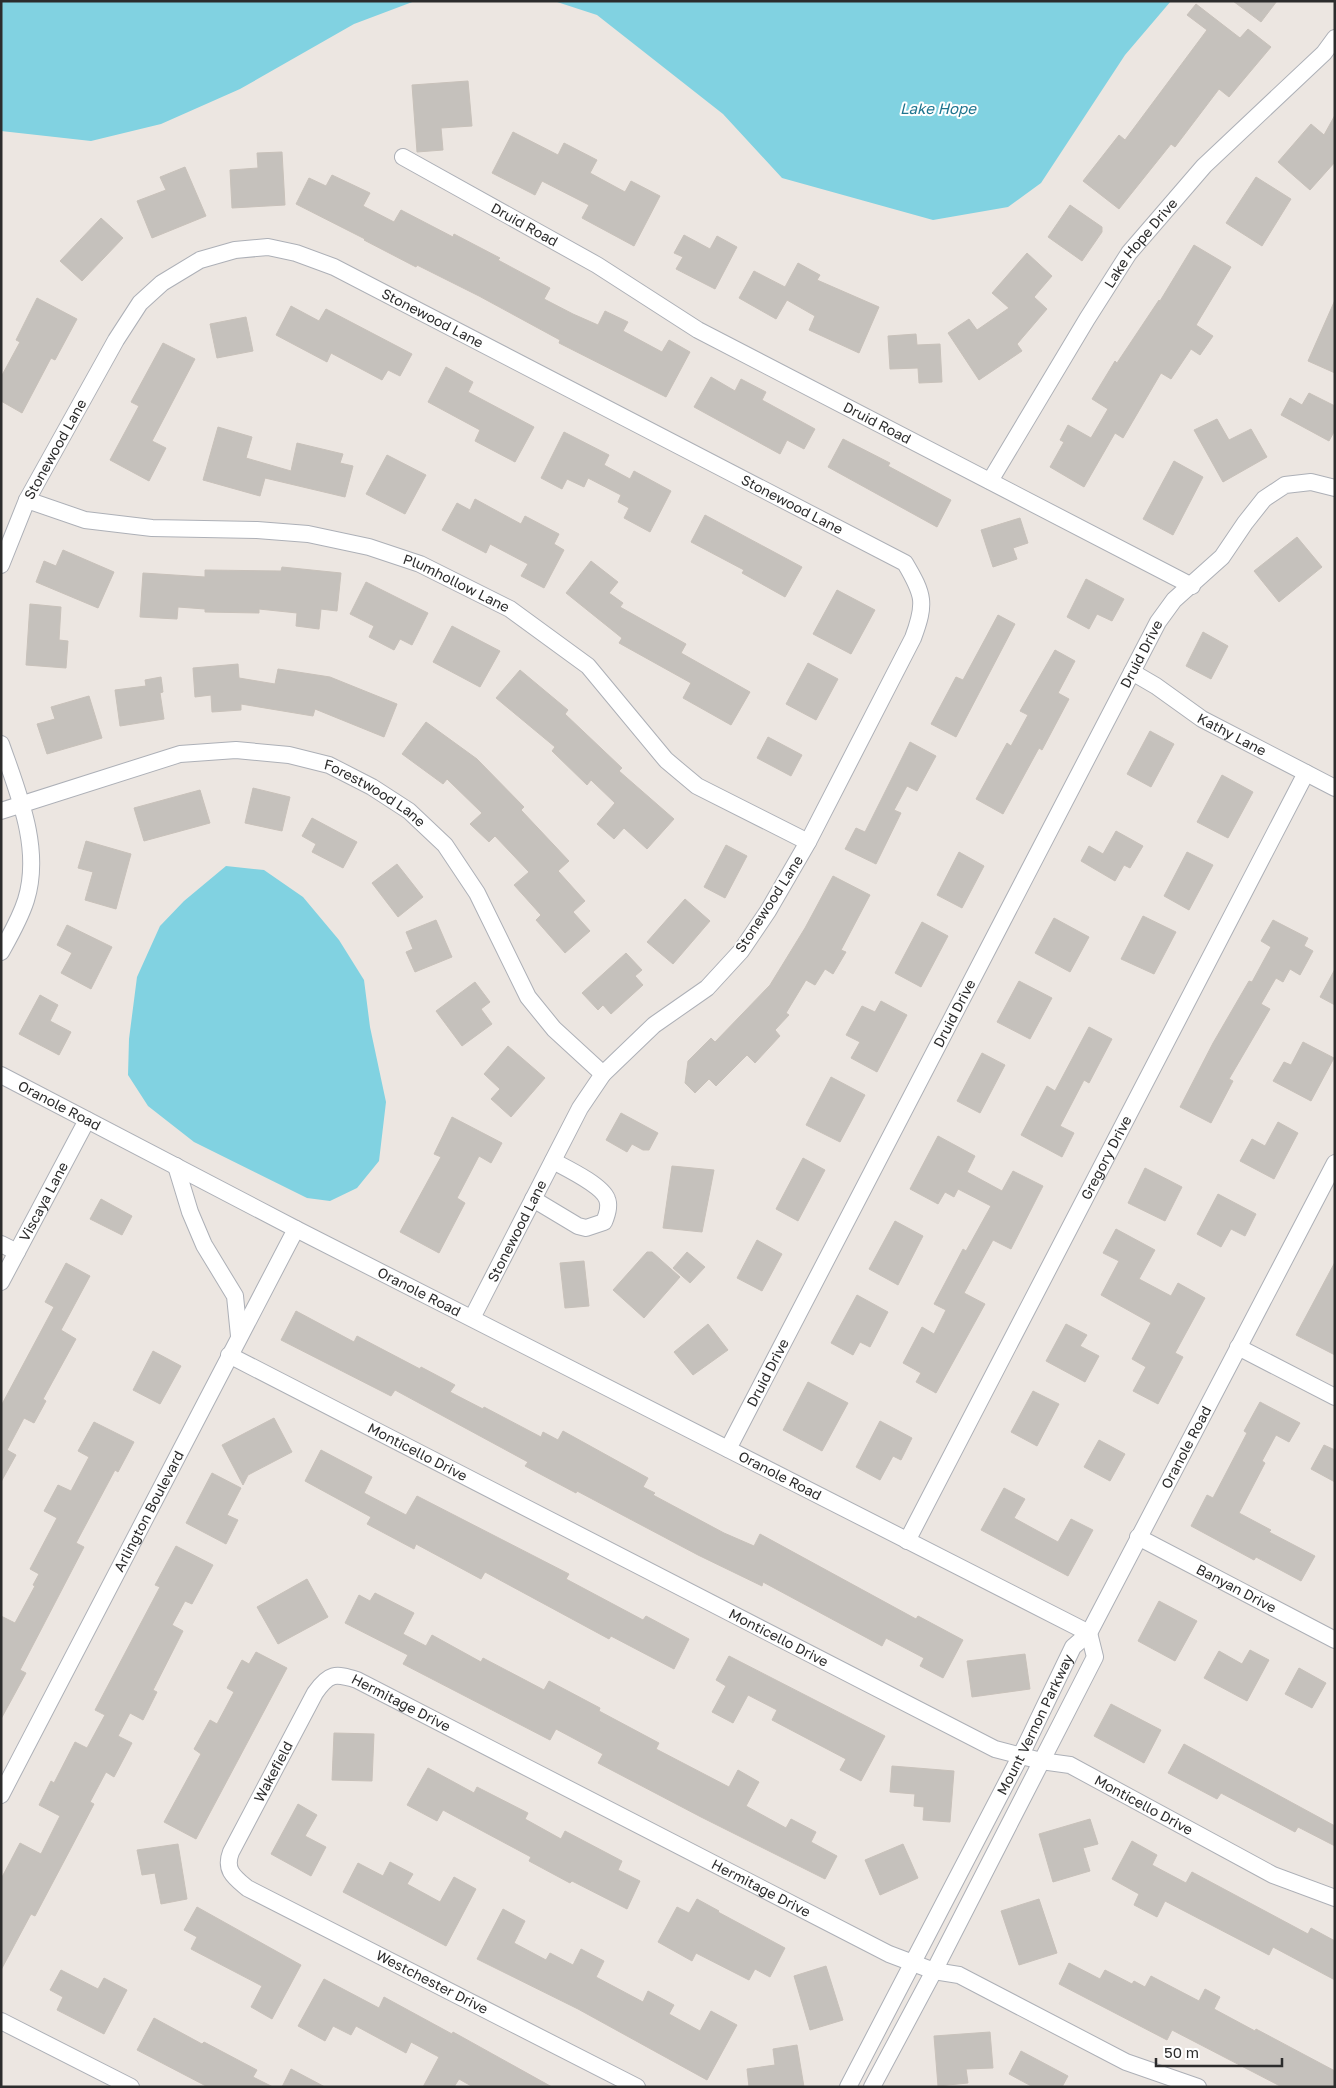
<svg xmlns="http://www.w3.org/2000/svg" width="1336" height="2088" font-family="'Golos Text',sans-serif">
<rect width="100%" height="100%" fill="#ece6e1"/>
<g fill="#81d2e1">
<polygon points="1,1 415,1 354,24 240,89 161,124 91,141 1,131"/>
<polygon points="554,1 1171,1 1125,55 1041,183 1008,207 933,220 782,178 723,114 597,15"/>
<polygon points="226,866 264,870 303,897 339,940 364,980 370,1027 386,1102 379,1161 357,1188 330,1201 307,1198 194,1142 148,1106 128,1075 129,1039 137,977 160,926 184,901"/>
</g>
<g fill="#c5c1bc" stroke="#c8c1ba">
<polygon points="1233,1 1277,1 1261,22"/>
<polygon points="1196,4 1240,38 1248,29 1271,47 1229,97 1219,89 1175,147 1171,144 1119,209 1083,181 1119,135 1125,140 1207,30 1187,15"/>
<polygon points="468,81 472,126 441,128 443,150 417,152 412,85"/>
<polygon points="1335,115 1335,162 1310,190 1278,162 1311,124 1324,135"/>
<polygon points="513,132 558,155 564,143 597,160 590,173 625,192 631,181 660,196 634,246 582,218 589,205 542,181 535,195 492,173"/>
<polygon points="282,152 285,205 232,208 230,170 258,168 257,153"/>
<polygon points="185,167 206,216 152,238 137,201 166,190 160,177"/>
<polygon points="332,175 370,193 363,206 394,222 401,210 453,237 454,234 500,258 498,260 550,288 544,299 573,314 598,325 605,311 628,322 623,331 662,352 669,340 690,352 666,397 559,343 560,340 479,296 417,265 416,267 364,240 365,239 296,204 309,178 326,186"/>
<polygon points="1256,177 1291,199 1262,246 1226,223"/>
<polygon points="1070,205 1102,227 1102,232 1082,261 1048,237"/>
<polygon points="101,218 123,238 82,281 60,261"/>
<polygon points="684,235 710,249 717,236 737,247 715,289 676,269 683,257 674,253"/>
<polygon points="1194,245 1231,267 1196,325 1213,336 1200,355 1191,349 1171,379 1161,373 1123,438 1115,433 1084,487 1050,467 1064,442 1060,440 1068,425 1091,438 1108,409 1092,399 1115,361 1117,363 1159,300 1160,301"/>
<polygon points="1027,253 1052,276 1034,297 1047,309 1017,344 1022,351 979,380 948,333 969,319 977,330 1009,308 992,293"/>
<polygon points="798,263 820,275 817,280 879,307 859,353 809,330 815,316 787,300 776,319 739,298 754,271 785,287"/>
<polygon points="37,298 77,319 55,360 51,358 22,413 1,401 1,377 20,342 16,340"/>
<polygon points="1335,300 1335,373 1308,361"/>
<polygon points="291,306 319,321 326,309 412,354 400,376 388,370 382,380 331,353 327,362 276,335"/>
<polygon points="246,317 253,351 217,358 210,324"/>
<polygon points="916,334 917,345 940,344 942,382 919,383 918,368 890,369 888,336"/>
<polygon points="163,343 195,359 152,441 166,448 149,481 110,460 139,406 131,402"/>
<polygon points="446,367 473,382 468,392 534,427 515,462 475,441 480,430 428,402"/>
<polygon points="711,377 735,391 741,379 766,392 762,400 815,429 804,449 787,440 780,454 694,407"/>
<polygon points="1309,393 1335,406 1335,430 1329,441 1281,415 1290,398 1302,405"/>
<polygon points="1217,419 1229,440 1251,429 1267,457 1223,482 1194,430"/>
<polygon points="218,427 252,437 246,458 291,471 297,443 343,454 340,463 353,466 345,497 265,478 260,496 203,480"/>
<polygon points="564,432 609,455 604,465 630,479 634,471 671,491 650,532 624,518 629,508 618,502 621,495 588,478 584,487 567,479 562,489 541,478"/>
<polygon points="843,439 890,463 888,466 951,500 937,527 828,467"/>
<polygon points="387,455 426,475 405,514 366,494"/>
<polygon points="1174,461 1203,477 1173,535 1143,519"/>
<polygon points="475,499 521,524 525,516 559,534 554,544 564,550 544,588 521,576 528,564 490,544 486,553 442,530 457,503 470,510"/>
<polygon points="705,515 802,567 785,597 742,573 744,570 691,542"/>
<polygon points="1020,518 1028,543 1013,548 1017,559 993,567 981,530"/>
<polygon points="1297,537 1322,567 1279,602 1254,571"/>
<polygon points="63,550 114,572 98,608 36,582 44,561 56,566"/>
<polygon points="591,561 618,582 609,593 623,603 620,607 686,644 681,653 750,692 731,725 683,698 691,683 619,643 622,638 566,593"/>
<polygon points="282,567 341,573 337,611 321,609 319,629 296,626 297,613 259,609 259,613 205,612 205,609 178,607 177,619 140,617 143,573 205,577 205,570 281,571"/>
<polygon points="1086,579 1124,599 1112,621 1097,614 1089,629 1067,617"/>
<polygon points="366,582 428,613 412,645 400,639 394,650 369,637 374,626 350,614"/>
<polygon points="837,590 875,610 851,654 813,634"/>
<polygon points="30,604 61,607 59,640 68,641 66,668 26,665"/>
<polygon points="998,615 1015,624 956,737 931,724 956,677 963,680"/>
<polygon points="452,626 500,651 480,687 433,662"/>
<polygon points="1203,632 1228,646 1211,679 1186,666"/>
<polygon points="1055,650 1075,661 1058,693 1069,699 1042,750 1039,748 1003,814 976,799 1007,743 1011,746 1028,715 1020,711"/>
<polygon points="808,663 838,679 816,720 786,704"/>
<polygon points="238,664 239,678 275,684 278,669 330,677 397,704 384,737 315,709 313,716 241,704 241,710 212,712 211,695 195,697 193,668"/>
<polygon points="520,670 568,710 565,714 622,768 619,771 674,819 647,849 624,828 614,839 597,824 615,803 591,780 587,785 552,751 555,747 496,698"/>
<polygon points="161,677 163,692 160,693 164,719 120,726 115,690 146,686 145,680"/>
<polygon points="89,696 102,738 47,754 37,724 55,719 51,707"/>
<polygon points="426,722 477,759 524,807 521,810 569,861 558,871 585,901 573,912 590,931 565,953 536,920 541,915 514,885 529,872 495,836 489,842 470,824 482,813 447,779 443,784 402,754"/>
<polygon points="1150,731 1174,744 1151,787 1127,774"/>
<polygon points="768,737 802,755 791,776 757,758"/>
<polygon points="910,742 936,756 917,791 907,786 894,810 901,813 876,864 845,849 856,828 865,832"/>
<polygon points="1222,775 1253,792 1228,838 1197,822"/>
<polygon points="253,788 290,797 282,831 245,823"/>
<polygon points="200,790 210,823 144,841 134,808"/>
<polygon points="312,818 357,842 343,868 312,852 316,844 302,836"/>
<polygon points="1116,831 1143,846 1130,868 1124,865 1115,881 1081,861 1089,846 1103,854"/>
<polygon points="86,841 131,854 116,909 85,900 93,872 78,868"/>
<polygon points="726,845 747,856 725,898 704,887"/>
<polygon points="959,852 984,866 962,908 937,895"/>
<polygon points="1187,852 1213,865 1189,910 1164,896"/>
<polygon points="397,864 423,897 398,917 372,883"/>
<polygon points="833,876 870,895 841,950 846,952 833,974 825,969 815,985 806,980 786,1013 789,1015 775,1030 780,1036 755,1063 747,1055 716,1086 709,1079 695,1093 685,1083 688,1061 711,1038 715,1042 770,985 805,928"/>
<polygon points="685,899 710,921 673,964 647,942"/>
<polygon points="1143,916 1176,932 1154,974 1121,959"/>
<polygon points="1054,918 1089,937 1070,972 1035,953"/>
<polygon points="436,920 452,957 415,972 406,952 413,949 406,932"/>
<polygon points="1273,920 1308,938 1304,946 1313,951 1300,975 1290,969 1283,982 1276,978 1261,1004 1270,1009 1229,1079 1233,1081 1211,1123 1180,1107 1213,1043 1249,981 1252,982 1271,947 1261,941"/>
<polygon points="922,922 948,936 921,987 895,973"/>
<polygon points="67,925 112,947 91,989 61,973 72,953 57,945"/>
<polygon points="626,953 642,970 635,976 643,985 611,1014 603,1005 598,1010 582,993"/>
<polygon points="1335,969 1335,1005 1320,997"/>
<polygon points="1019,981 1052,998 1030,1039 997,1022"/>
<polygon points="475,982 490,1002 481,1009 492,1024 462,1046 436,1011"/>
<polygon points="40,995 58,1005 50,1021 71,1032 59,1055 19,1034"/>
<polygon points="881,1001 907,1015 877,1072 851,1058 860,1042 846,1035 862,1006 875,1012"/>
<polygon points="1089,1027 1112,1039 1089,1083 1084,1080 1060,1126 1074,1133 1062,1157 1021,1135 1047,1086 1055,1091"/>
<polygon points="1303,1042 1334,1058 1311,1101 1273,1081 1284,1062 1291,1065"/>
<polygon points="508,1046 545,1078 511,1117 491,1099 500,1089 484,1074"/>
<polygon points="982,1053 1005,1065 980,1113 957,1101"/>
<polygon points="831,1077 865,1095 840,1142 806,1125"/>
<polygon points="621,1113 658,1133 649,1150 643,1150 632,1144 627,1152 606,1140"/>
<polygon points="452,1117 502,1143 491,1163 479,1156 457,1198 465,1203 439,1253 400,1232 441,1157 434,1154"/>
<polygon points="1278,1122 1298,1133 1274,1179 1240,1161 1252,1139 1265,1146"/>
<polygon points="938,1136 975,1156 967,1172 1002,1191 1013,1171 1043,1186 1011,1249 993,1240 964,1293 985,1304 936,1393 916,1382 921,1373 903,1363 922,1327 934,1334 946,1310 934,1304 963,1249 966,1251 991,1206 958,1189 954,1197 945,1192 938,1204 910,1189"/>
<polygon points="803,1158 825,1170 798,1221 776,1209"/>
<polygon points="672,1166 714,1170 702,1232 663,1228"/>
<polygon points="1145,1168 1182,1187 1165,1221 1128,1203"/>
<polygon points="1218,1194 1256,1214 1245,1236 1231,1229 1221,1247 1197,1234"/>
<polygon points="101,1199 132,1216 122,1235 90,1219"/>
<polygon points="895,1221 923,1236 898,1285 869,1269"/>
<polygon points="1116,1229 1155,1250 1139,1279 1171,1296 1178,1283 1205,1298 1175,1353 1183,1357 1158,1404 1133,1391 1146,1367 1132,1359 1151,1323 1101,1295 1119,1261 1103,1253"/>
<polygon points="757,1240 782,1254 762,1291 737,1278"/>
<polygon points="647,1252 652,1252 680,1277 644,1318 613,1290"/>
<polygon points="687,1252 705,1267 690,1283 673,1268"/>
<polygon points="584,1261 589,1306 565,1308 560,1263"/>
<polygon points="1335,1262 1335,1355 1296,1335"/>
<polygon points="66,1263 90,1276 61,1330 76,1339 43,1399 46,1401 34,1423 24,1418 7,1450 16,1455 1,1482 1,1406 54,1307 45,1302"/>
<polygon points="857,1295 888,1312 870,1347 860,1342 853,1355 831,1343"/>
<polygon points="296,1311 354,1342 357,1336 420,1369 421,1367 455,1385 450,1392 483,1409 484,1407 541,1437 543,1432 558,1440 563,1431 648,1478 643,1487 655,1493 653,1495 724,1533 754,1546 760,1534 916,1619 918,1616 963,1640 943,1678 920,1666 924,1658 886,1638 882,1646 763,1582 762,1586 698,1555 577,1491 576,1493 525,1466 528,1462 395,1390 391,1396 281,1340"/>
<polygon points="708,1324 728,1350 693,1375 674,1352"/>
<polygon points="1066,1324 1087,1335 1080,1346 1099,1356 1085,1382 1046,1361"/>
<polygon points="153,1351 181,1366 160,1404 133,1390"/>
<polygon points="808,1382 848,1403 822,1451 783,1430"/>
<polygon points="1033,1391 1059,1404 1037,1446 1011,1432"/>
<polygon points="1260,1402 1300,1423 1289,1442 1276,1435 1262,1461 1265,1463 1239,1513 1271,1530 1269,1532 1315,1556 1301,1581 1256,1557 1254,1560 1191,1526 1207,1495 1213,1498 1247,1433 1244,1431"/>
<polygon points="274,1418 292,1452 248,1475 243,1485 222,1445"/>
<polygon points="880,1421 912,1438 901,1460 893,1456 880,1480 856,1467"/>
<polygon points="94,1422 134,1442 118,1472 115,1470 76,1543 84,1547 20,1670 26,1673 1,1719 1,1616 15,1623 35,1586 33,1585 39,1574 30,1569 57,1518 44,1511 58,1485 71,1491 89,1457 78,1451"/>
<polygon points="1099,1440 1125,1454 1110,1481 1084,1467"/>
<polygon points="1324,1445 1335,1450 1335,1482 1311,1469"/>
<polygon points="321,1450 372,1477 364,1493 406,1515 417,1496 569,1574 566,1579 643,1620 646,1616 689,1639 674,1669 611,1636 609,1639 485,1572 481,1579 416,1544 414,1549 367,1524 371,1517 305,1481"/>
<polygon points="212,1473 241,1488 227,1515 238,1520 226,1544 186,1523"/>
<polygon points="1004,1488 1025,1499 1014,1518 1058,1542 1071,1519 1093,1530 1068,1576 981,1530"/>
<polygon points="176,1546 213,1565 192,1604 185,1601 172,1625 183,1631 153,1690 157,1692 143,1720 130,1713 118,1736 132,1743 114,1777 106,1772 90,1802 94,1804 71,1848 35,1916 31,1914 1,1970 1,1879 20,1843 41,1854 60,1816 39,1805 51,1781 54,1783 75,1742 87,1748 105,1715 95,1710 160,1587 155,1585"/>
<polygon points="307,1579 328,1617 278,1644 257,1607"/>
<polygon points="375,1593 414,1613 403,1634 426,1646 432,1635 481,1662 483,1658 544,1690 549,1681 600,1708 599,1711 659,1743 656,1749 729,1787 738,1770 759,1782 746,1806 786,1828 791,1819 816,1832 811,1842 837,1856 825,1879 701,1817 598,1763 603,1754 556,1729 550,1740 403,1664 408,1655 345,1623 359,1595 370,1601"/>
<polygon points="1159,1601 1197,1621 1175,1661 1138,1641"/>
<polygon points="1250,1650 1269,1660 1247,1701 1204,1678 1219,1651 1242,1664"/>
<polygon points="256,1652 287,1668 196,1839 164,1822 201,1754 194,1749 210,1720 217,1724 234,1692 227,1688 242,1660 249,1664"/>
<polygon points="1025,1654 1030,1689 972,1697 967,1661"/>
<polygon points="729,1656 885,1736 861,1781 840,1770 846,1759 772,1720 777,1710 748,1695 733,1723 712,1712 726,1686 716,1680"/>
<polygon points="1299,1668 1326,1683 1312,1708 1285,1694"/>
<polygon points="1111,1704 1161,1730 1144,1763 1094,1736"/>
<polygon points="334,1733 374,1734 372,1781 332,1780"/>
<polygon points="1184,1744 1335,1826 1335,1846 1298,1827 1295,1832 1221,1793 1217,1799 1168,1773"/>
<polygon points="892,1766 954,1771 950,1822 923,1820 924,1807 914,1806 915,1794 890,1792"/>
<polygon points="428,1768 474,1793 477,1787 528,1813 525,1819 561,1839 565,1831 622,1861 618,1870 640,1881 627,1909 572,1881 570,1883 529,1861 531,1857 443,1810 437,1821 407,1805"/>
<polygon points="298,1804 317,1815 305,1836 326,1847 311,1876 271,1854"/>
<polygon points="1090,1819 1098,1844 1083,1848 1090,1871 1053,1882 1039,1834"/>
<polygon points="1132,1841 1157,1855 1152,1865 1186,1883 1192,1872 1308,1934 1311,1928 1335,1941 1335,1980 1273,1947 1269,1955 1165,1901 1157,1917 1134,1905 1139,1894 1112,1879"/>
<polygon points="178,1844 187,1899 161,1904 155,1873 142,1875 137,1850"/>
<polygon points="903,1844 918,1878 880,1895 865,1860"/>
<polygon points="390,1862 413,1874 407,1884 440,1902 454,1877 476,1889 446,1946 343,1892 358,1863 383,1876"/>
<polygon points="697,1899 719,1911 718,1912 785,1948 770,1977 755,1969 749,1980 696,1953 692,1961 658,1942 677,1907 689,1913"/>
<polygon points="1039,1899 1057,1953 1019,1965 1001,1911"/>
<polygon points="197,1907 301,1965 272,2019 251,2007 262,1986 191,1949 197,1937 184,1930"/>
<polygon points="503,1909 525,1921 514,1943 546,1960 550,1953 573,1965 581,1949 604,1961 596,1977 643,2002 648,1991 674,2005 669,2014 700,2031 711,2011 737,2025 707,2080 578,2009 477,1959"/>
<polygon points="1069,1963 1100,1979 1105,1970 1132,1984 1134,1981 1145,1987 1151,1976 1199,2001 1205,1989 1220,1997 1214,2009 1255,2031 1256,2029 1335,2071 1335,2087 1282,2087 1172,2030 1167,2040 1059,1984"/>
<polygon points="826,1966 843,2020 810,2030 794,1976"/>
<polygon points="61,1970 98,1989 104,1978 127,1990 104,2034 57,2010 63,1997 50,1990"/>
<polygon points="324,1979 379,2008 384,1997 452,2034 453,2032 552,2087 473,2087 459,2079 454,2087 423,2087 439,2057 411,2042 406,2053 356,2026 351,2035 333,2026 325,2041 298,2026"/>
<polygon points="154,2018 202,2044 204,2042 257,2070 253,2077 273,2087 208,2087 137,2050"/>
<polygon points="990,2032 993,2068 966,2069 968,2083 938,2086 934,2036"/>
<polygon points="797,2045 804,2087 749,2087 747,2069 775,2065 773,2049"/>
<polygon points="1021,2051 1068,2076 1062,2087 1033,2087 1009,2074"/>
<polygon points="291,2069 325,2087 282,2087"/>
</g>
<g fill="none" stroke-linecap="round" stroke-linejoin="round">
<defs>
<g id="minor">
<path id="s1" d="M403,157L597,265L698,330L1192,586"/>
<path id="s2" d="M990,481L1087,319L1129,253L1204,166L1324,53L1335,38"/>
<path id="s3" d="M27,500L85,520L152,528L257,530L308,534L369,547L420,564L510,609L588,666L666,760L697,786L808,842"/>
<path id="s4" d="M1,565L27,500L116,340L140,303L162,283L200,260L235,250L268,247L296,253L334,267L905,563C924,595 926,603 913,638L808,842L768,911L741,951L707,988L654,1025L603,1074L580,1108L472,1318"/>
<path id="s5" d="M1132,672L1156,686L1202,719L1335,788"/>
<path d="M1,744C18,793 42,848 26,900C20,919 10,936 1,952"/>
<path id="s6" d="M1,811L180,754L236,750L289,755L329,765L372,787L409,811L445,845L477,893L528,997L554,1029L603,1074"/>
<path id="s7" d="M1,1075L296,1229L1089,1633"/>
<polyline points="176,1166 190,1212 204,1245 235,1296 239,1336"/>
<path d="M533,1199L578,1226L586,1228L604,1222C607,1215 610,1206 607,1199C602,1185 566,1168 553,1161"/>
<polyline points="1,1244 17,1252"/>
<path id="s8" d="M1,1282L87,1120"/>
<polyline points="1238,1347 1335,1397"/>
<path id="s9" d="M229,1355L995,1749L1041,1761L1070,1765L1273,1875L1335,1898"/>
<path id="s10" d="M728,1449L1158,622L1174,600L1222,557L1245,523L1264,499L1285,485L1311,482L1335,488"/>
<path id="s11" d="M1138,1537L1335,1640"/>
<path id="s12" d="M907,1541L1306,773"/>
<path id="s13" d="M1,1795L296,1229"/>
<polyline points="1,2021 131,2087"/>
<path id="s14" d="M637,2087L247,1888C234,1877 224,1870 231,1852L315,1693C329,1673 335,1673 357,1680L889,1954L934,1971L959,1975L1126,2062L1198,2087"/>
<path id="s15" d="M848,2087L1021,1755L1073,1647L1089,1633L1335,1163"/>
<polyline points="872,2087 934,1971 1095,1657 1089,1633"/>
</g>
</defs>
<use href="#minor" stroke="#adb0b7" stroke-width="18"/>
<use href="#minor" stroke="#fff" stroke-width="16"/>
</g>
<g text-anchor="middle" stroke-width="4" stroke-linejoin="round" paint-order="stroke">
<g font-size="14" fill="#2c2c2c" stroke="#fff">
<text dy="5" stroke="none"><textPath href="#s1" startOffset="139">Druid Road</textPath></text>
<text dy="5" stroke="none"><textPath href="#s2" startOffset="282">Lake Hope Drive</textPath></text>
<text dy="5" stroke="none"><textPath href="#s4" startOffset="621">Stonewood Lane</textPath></text>
<text dy="5" stroke="none"><textPath href="#s1" startOffset="544">Druid Road</textPath></text>
<text dy="5" stroke="none"><textPath href="#s4" startOffset="128">Stonewood Lane</textPath></text>
<text dy="5" stroke="none"><textPath href="#s4" startOffset="1026">Stonewood Lane</textPath></text>
<text dy="5" stroke="none"><textPath href="#s3" startOffset="442">Plumhollow Lane</textPath></text>
<text dy="5" stroke="none"><textPath href="#s10" startOffset="896">Druid Drive</textPath></text>
<text dy="5" stroke="none"><textPath href="#s5" startOffset="118">Kathy Lane</textPath></text>
<text dy="5" stroke="none"><textPath href="#s6" startOffset="392">Forestwood Lane</textPath></text>
<text transform="translate(769 904) rotate(-57)" y="5">Stonewood Lane</text>
<text dy="5" stroke="none"><textPath href="#s10" startOffset="491">Druid Drive</textPath></text>
<text dy="5" stroke="none"><textPath href="#s7" startOffset="66">Oranole Road</textPath></text>
<text dy="5" stroke="none"><textPath href="#s12" startOffset="432">Gregory Drive</textPath></text>
<text dy="5" stroke="none"><textPath href="#s8" startOffset="91">Viscaya Lane</textPath></text>
<text transform="translate(517 1231) rotate(-63)" y="5">Stonewood Lane</text>
<text dy="5" stroke="none"><textPath href="#s7" startOffset="471">Oranole Road</textPath></text>
<text dy="5" stroke="none"><textPath href="#s10" startOffset="86">Druid Drive</textPath></text>
<text dy="5" stroke="none"><textPath href="#s15" startOffset="725">Oranole Road</textPath></text>
<text dy="5" stroke="none"><textPath href="#s9" startOffset="212">Monticello Drive</textPath></text>
<text dy="5" stroke="none"><textPath href="#s7" startOffset="876">Oranole Road</textPath></text>
<text dy="5" stroke="none"><textPath href="#s13" startOffset="320">Arlington Boulevard</textPath></text>
<text dy="5" stroke="none"><textPath href="#s11" startOffset="111">Banyan Drive</textPath></text>
<text dy="5" stroke="none"><textPath href="#s9" startOffset="618">Monticello Drive</textPath></text>
<text dy="5" stroke="none"><textPath href="#s14" startOffset="760">Hermitage Drive</textPath></text>
<text dy="5" stroke="none"><textPath href="#s15" startOffset="408">Mount Vernon Parkway</textPath></text>
<text dy="5" stroke="none"><textPath href="#s14" startOffset="572">Wakefield</textPath></text>
<text dy="5" stroke="none"><textPath href="#s9" startOffset="1022">Monticello Drive</textPath></text>
<text dy="5" stroke="none"><textPath href="#s14" startOffset="1165">Hermitage Drive</textPath></text>
<text transform="translate(432 1982) rotate(27)" y="5">Westchester Drive</text>
</g>
<g font-size="15" font-style="italic" fill="#1e748e" stroke="#fff">
<text x="938" y="114">Lake Hope</text>
</g>
</g>
<rect width="1336" height="2088" fill="none" stroke="#2c2c2c" stroke-width="5"/>
<path d="M1156 2058v8h126v-8" fill="none" stroke="#2c2c2c" stroke-width="2.5"/>
<text x="1164" y="2058" font-size="15" fill="#2c2c2c" stroke="#ffffff" stroke-width="4" paint-order="stroke">50 m</text>
</svg>
